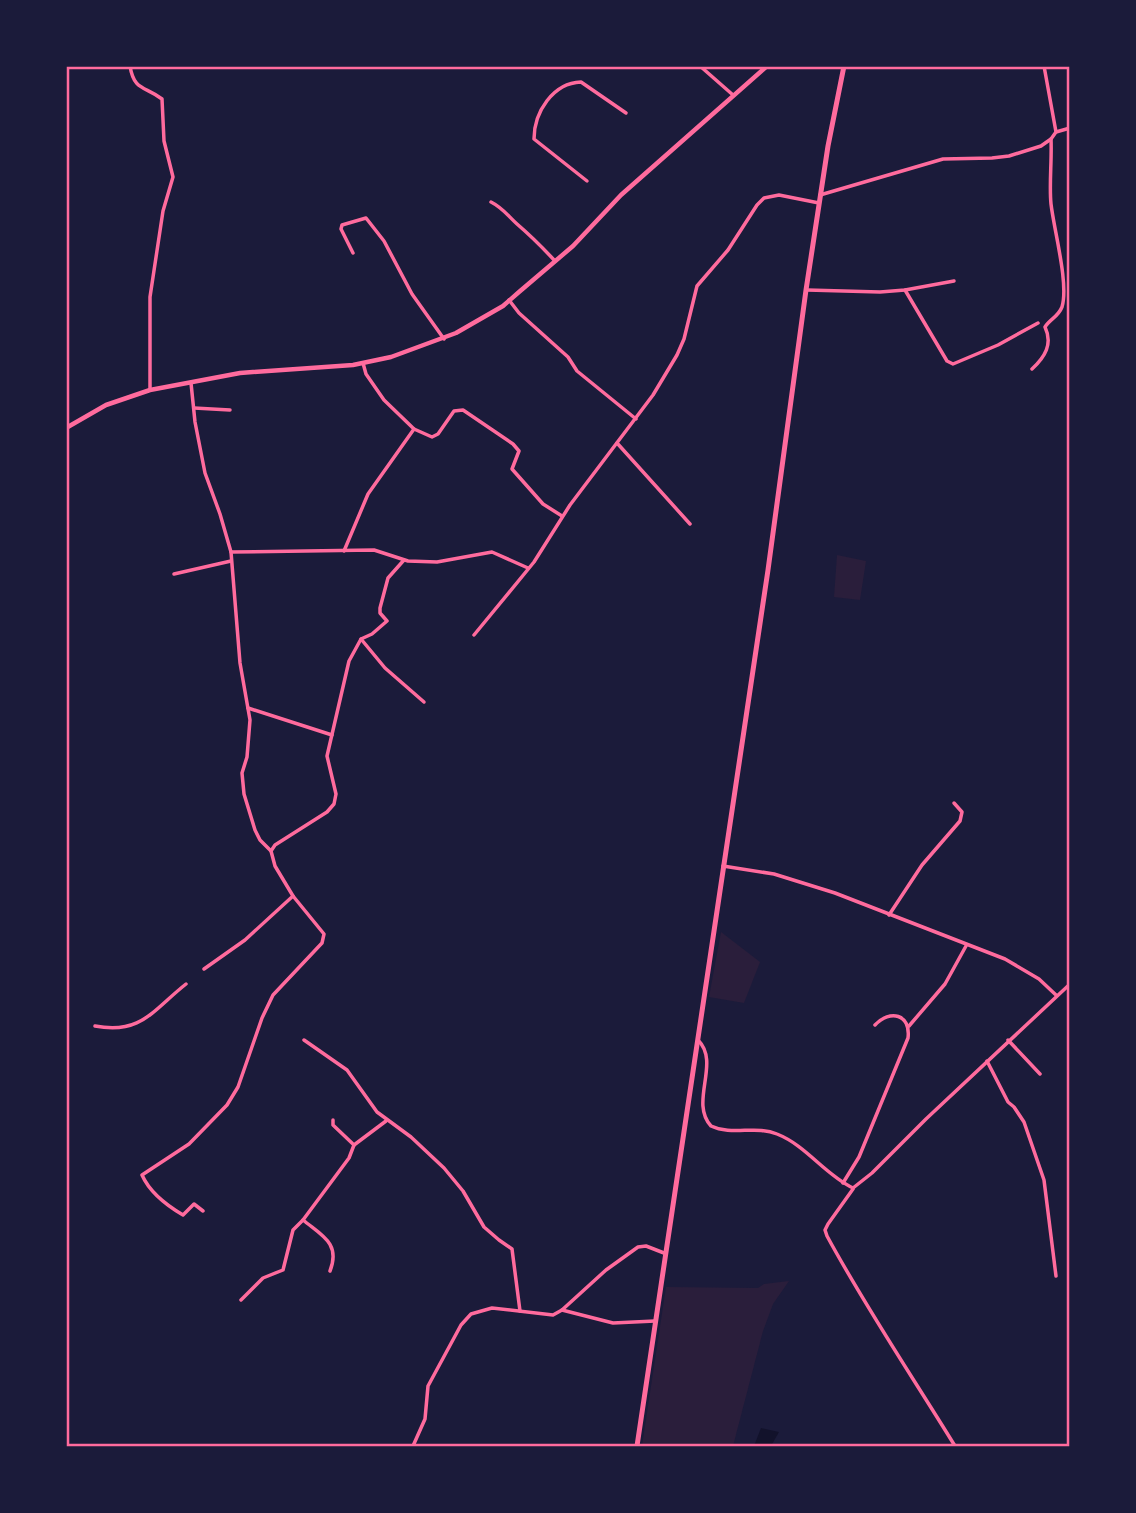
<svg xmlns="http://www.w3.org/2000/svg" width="1136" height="1513" font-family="Commissioner,sans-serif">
<rect width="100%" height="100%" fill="#1b1b3a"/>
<g fill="#2a1e3b">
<polygon points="837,555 866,561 860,600 834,597"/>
<polygon points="721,932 760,962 744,1003 709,997"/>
<polygon points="789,1281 773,1304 763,1331 733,1446 642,1446 666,1287 758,1288 764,1284"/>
</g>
<polygon fill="#12122b" points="761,1428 779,1432 771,1446 754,1446"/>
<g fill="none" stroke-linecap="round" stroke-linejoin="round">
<g stroke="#ff6b9d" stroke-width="3.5">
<path d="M130,66C134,91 145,86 162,99L164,141L173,177L163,211L150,297V390"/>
<polyline points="700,66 733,95"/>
<polyline points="1044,66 1056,132"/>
<path d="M587,181L534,139C534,112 553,83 581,82L626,113"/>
<polyline points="820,195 943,159 992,158 1009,156 1041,146 1051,139 1056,132 1070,128"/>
<path d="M491,202C503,208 508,216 517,224C531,236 543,248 555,261"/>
<polyline points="353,253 341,229 342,225 366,218 384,241 412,294 444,339"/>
<polyline points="807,290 880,292 905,290 954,281"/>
<polyline points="905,290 947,361 953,364 998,345 1038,323"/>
<polyline points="509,300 519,313 568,357 577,371 636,419"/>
<path d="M1032,369C1045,357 1053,344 1045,327C1050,319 1058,317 1062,307C1069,284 1054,230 1051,204C1049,185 1052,160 1051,139"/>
<polyline points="191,383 195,422 205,473 220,514 231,552 240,663 250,720 247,757 242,773 244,794 255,830 260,840 271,851 275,866 293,896 245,940 204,969"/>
<polyline points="194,408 230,410"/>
<polyline points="414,429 432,437 438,434 454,411 463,410 513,444 519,451 512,469 543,504 562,516"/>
<polyline points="617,443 690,524"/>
<polyline points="344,551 368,494 414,429 384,400 366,374 363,363"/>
<polyline points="231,552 374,550 408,561 437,562 492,552 528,568"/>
<polyline points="174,574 231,561"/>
<polyline points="474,635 534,562 570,505 653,395 677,355 684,339 697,286 728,250 757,205 764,198 779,195 819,203"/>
<polyline points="361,639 385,668 424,702"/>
<polyline points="248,708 332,735"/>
<polyline points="271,851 275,845 327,812 334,804 336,794 327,756 349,661 361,639 372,634 387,621 380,613 380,608 388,578 404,560"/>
<polyline points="723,866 774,874 835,893 1005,959 1039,979 1056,995"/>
<polyline points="889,915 922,865 960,821 962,812 954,803"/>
<path d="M95,1026C141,1035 153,1010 186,984"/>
<polyline points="909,1026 945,984 966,946"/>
<polyline points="304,1040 347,1070 377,1112 411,1137 444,1168 463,1191 484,1227 499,1240 512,1249 520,1311"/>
<path d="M698,1040C721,1063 689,1102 711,1126C732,1136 756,1125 777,1134C807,1146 824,1174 853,1188L872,1173L926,1119L1070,984"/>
<polyline points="1008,1040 1040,1074"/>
<polyline points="987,1061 1008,1102 1014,1107 1024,1122 1044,1180 1056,1276"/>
<polyline points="333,1120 333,1125 354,1145 386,1121"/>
<path d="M843,1183L859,1157L908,1038C911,1014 890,1009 875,1025"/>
<path d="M853,1189L828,1224L825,1230L827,1236C866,1308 912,1376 955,1446"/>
<path d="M203,1211L194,1204L183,1215C166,1205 150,1193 142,1175L189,1144L227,1105L238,1087L262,1018L273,995L322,943L324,934L293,896"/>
<path d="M303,1220C321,1235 341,1243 330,1271"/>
<polyline points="241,1300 263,1278 283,1270 293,1230 303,1220 349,1158 354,1145"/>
<polyline points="562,1310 613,1323 655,1321"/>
<polyline points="413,1446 425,1419 428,1386 461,1325 471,1314 492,1308 553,1315 562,1310 606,1270 638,1247 646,1246 664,1253"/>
</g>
<polyline stroke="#ff6b9d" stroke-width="4.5" points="66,428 106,405 150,390 240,373 353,365 391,357 456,333 503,306 519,292 573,246 621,195 767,66"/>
<polyline stroke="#ff6b9d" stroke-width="5" points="637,1446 768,570 806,290 828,146 844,66"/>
</g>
<rect width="1136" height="1513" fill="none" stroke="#1b1b3a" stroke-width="136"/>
<rect x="68" y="68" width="1000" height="1377" fill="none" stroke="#ff6b9d" stroke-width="2.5"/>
</svg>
